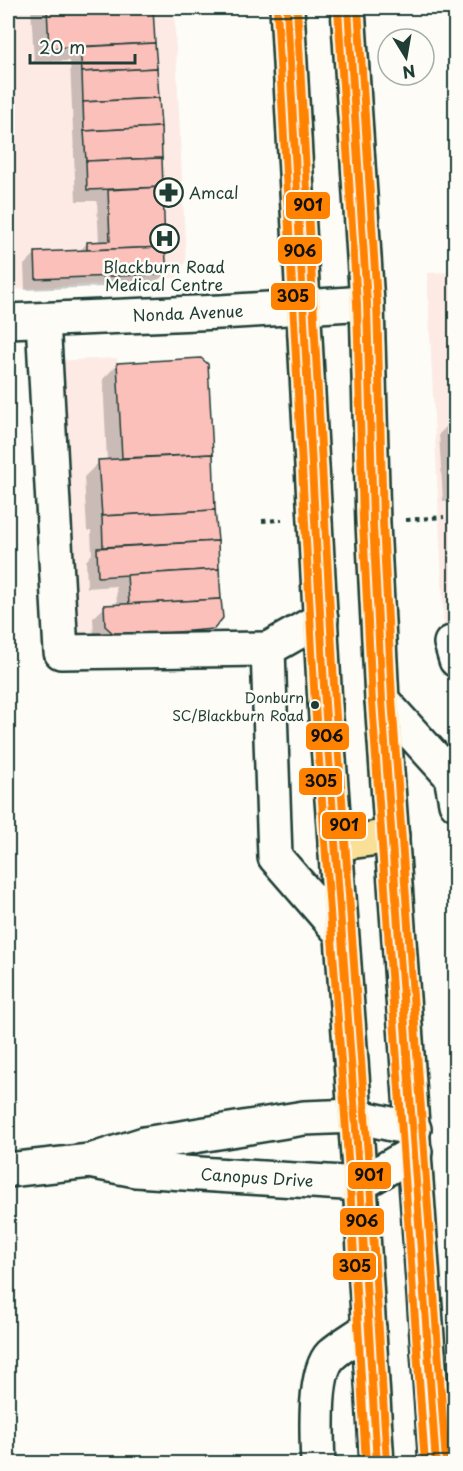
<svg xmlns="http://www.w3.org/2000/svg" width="463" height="1471" font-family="'Playpen Sans',sans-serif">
<rect width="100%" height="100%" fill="#fdfcf7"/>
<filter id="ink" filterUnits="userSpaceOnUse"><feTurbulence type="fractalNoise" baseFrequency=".0167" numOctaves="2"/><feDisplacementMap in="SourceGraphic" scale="12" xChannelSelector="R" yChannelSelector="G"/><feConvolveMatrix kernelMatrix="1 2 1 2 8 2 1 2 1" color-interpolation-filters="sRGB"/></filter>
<g filter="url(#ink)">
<g fill="#fdeae5">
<polygon points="8,8 174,8 186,261 176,278 8,290"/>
<polygon points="455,272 455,718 448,705 427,273"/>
<polygon points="117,358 118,363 201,358 208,364 223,618 214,629 46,639 29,362"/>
</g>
<g fill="#0003">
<polygon points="31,8 152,8 160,127 165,274 153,285 25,290 24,265 35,254 79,252 87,243 99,243 97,201 76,201 70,61 34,62"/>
<polygon points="118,364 206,365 222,618 201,640 94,638 93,618 105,607 117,606 116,586 87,588 86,561 92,554 91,531 87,531 84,477 99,462 107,461 103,379"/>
<polygon points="454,419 456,501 443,501 439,434"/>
</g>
<g fill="#fcc0bb" stroke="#1f3d34" stroke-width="1.5">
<polygon points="47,8 153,8 155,43 49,48"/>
<polygon points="155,43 157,68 82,72 80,47"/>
<polygon points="157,68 159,98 83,102 82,72"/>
<polygon points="159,98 161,127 84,131 83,102"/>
<polygon points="161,127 162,158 86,161 84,131"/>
<polygon points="162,158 163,187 87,190 86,161"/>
<polygon points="163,187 165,247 87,250 87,242 110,241 108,190"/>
<polygon points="165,247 167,274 36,279 35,252"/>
<polygon points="201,358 208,364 213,454 122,458 117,363"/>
<polygon points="213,454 215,510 102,516 98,460"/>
<polygon points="215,510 218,541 103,547 102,516"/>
<polygon points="218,541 219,569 98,577 97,548"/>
<polygon points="219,569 221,599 129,604 127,575"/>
<polygon points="221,599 223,618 214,629 117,637 105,626 104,605"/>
</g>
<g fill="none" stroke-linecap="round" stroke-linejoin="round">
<defs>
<g id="minor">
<polyline points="43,320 61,652 268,649"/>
<path id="s1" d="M8,321L220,312L367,303"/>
<polyline points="321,619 268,649 275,857 341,933"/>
<polyline points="451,643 456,660"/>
<polyline points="382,700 451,776 456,803"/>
<path id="s2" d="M94,1162L136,1170L360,1184L415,1152"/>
<polyline points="8,1170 90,1161 144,1144 304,1118 355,1116 414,1129"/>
<path d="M318,1464C317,1439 313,1373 331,1355C342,1345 357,1337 369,1328"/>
</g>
<g id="major">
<polyline points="287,8 325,704 360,1184 377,1464"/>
<polyline points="348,8 367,303 373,523 382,700 436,1464"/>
<polyline points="335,844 392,836"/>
</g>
</defs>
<use href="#minor" stroke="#1f3d34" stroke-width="38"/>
<use href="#major" stroke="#1f3d34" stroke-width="38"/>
<g stroke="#1f3d34" stroke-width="4" stroke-dasharray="4.5 4.5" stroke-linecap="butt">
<polyline points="406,520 444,517"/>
<polyline points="262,521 282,520"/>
</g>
<use href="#minor" stroke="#fdfcf7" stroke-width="33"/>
<use href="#major" stroke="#f9e096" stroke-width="33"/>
<defs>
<g id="bus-1">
<polyline points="287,8 325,704 360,1184 377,1464"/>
<polyline points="348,8 367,303 373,523 382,700 436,1464"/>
</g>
<g id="bus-2">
<polyline points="277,9 315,705 350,1185 366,1464"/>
<polyline points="338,9 357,303 363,523 372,701 425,1464"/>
</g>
<g id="bus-3">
<polyline points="297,8 335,703 370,1183 387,1463"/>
<polyline points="358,8 377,302 383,523 392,699 446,1463"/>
</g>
</defs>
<use href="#bus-1" stroke="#fdfcf7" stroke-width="12"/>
<use href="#bus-2" stroke="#fdfcf7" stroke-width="12"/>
<use href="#bus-3" stroke="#fdfcf7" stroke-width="12"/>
<use href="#bus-1" stroke="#ff8200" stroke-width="8"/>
<use href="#bus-2" stroke="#ff8200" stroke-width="8"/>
<use href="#bus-3" stroke="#ff8200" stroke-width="8"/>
</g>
</g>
<defs>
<symbol id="pharmacy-ring" viewBox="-11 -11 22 22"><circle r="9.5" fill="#fdfcf7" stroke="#1f3d34" stroke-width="1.5"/><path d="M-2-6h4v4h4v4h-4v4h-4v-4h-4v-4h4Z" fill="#1f3d34"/></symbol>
<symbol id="hospital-ring" viewBox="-11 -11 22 22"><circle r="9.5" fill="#fdfcf7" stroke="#1f3d34" stroke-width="1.5"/><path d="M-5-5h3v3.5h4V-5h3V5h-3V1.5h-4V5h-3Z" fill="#1f3d34"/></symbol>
</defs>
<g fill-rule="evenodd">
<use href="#pharmacy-ring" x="152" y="176" width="33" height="33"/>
<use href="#hospital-ring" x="148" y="222" width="33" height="33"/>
</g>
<circle fill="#1f3d34" stroke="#fdfcf7" stroke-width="2" cx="315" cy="705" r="5"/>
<g text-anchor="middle" stroke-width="5" stroke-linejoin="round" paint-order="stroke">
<g font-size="14" fill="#1f3d34" stroke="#fdfcf7" text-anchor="end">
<text x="304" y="703">Donburn<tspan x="304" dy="18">SC/Blackburn Road</tspan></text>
</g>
<g font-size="16" fill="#1f3d34" stroke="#fdfcf7" text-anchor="start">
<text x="189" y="199">Amcal</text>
<text x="164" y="273" text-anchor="middle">Blackburn Road<tspan x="164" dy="18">Medical Centre</tspan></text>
</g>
<g font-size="16" fill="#1f3d34" stroke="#fdfcf7">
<text dy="6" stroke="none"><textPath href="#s1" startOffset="180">Nonda Avenue</textPath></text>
<text dy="6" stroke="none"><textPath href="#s2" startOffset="164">Canopus Drive</textPath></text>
</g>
</g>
<g stroke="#fdfcf7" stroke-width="2">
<rect x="285" y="191" width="46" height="29" rx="6" fill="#ff8200"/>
<rect x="277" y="236" width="46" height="29" rx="6" fill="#ff8200"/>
<rect x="270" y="282" width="46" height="29" rx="6" fill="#ff8200"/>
<rect x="305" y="722" width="45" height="29" rx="6" fill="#ff8200"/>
<rect x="298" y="767" width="45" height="29" rx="6" fill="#ff8200"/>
<rect x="321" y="811" width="46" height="29" rx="6" fill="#ff8200"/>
<rect x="347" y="1161" width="45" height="29" rx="6" fill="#ff8200"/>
<rect x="339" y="1207" width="46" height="29" rx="6" fill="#ff8200"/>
<rect x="332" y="1252" width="45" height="29" rx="6" fill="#ff8200"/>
</g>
<g font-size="16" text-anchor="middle" font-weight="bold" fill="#111">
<text x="308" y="211">901</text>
<text x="300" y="257">906</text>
<text x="293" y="302">305</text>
<text x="327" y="742">906</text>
<text x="321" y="787">305</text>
<text x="344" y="831">901</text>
<text x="369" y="1181">901</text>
<text x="362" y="1227">906</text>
<text x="355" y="1272">305</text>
</g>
<rect width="463" height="1471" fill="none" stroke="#fdfcf7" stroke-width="30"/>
<rect x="15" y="15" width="433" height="1441" fill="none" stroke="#1f3d34" stroke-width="2" filter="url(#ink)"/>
<g transform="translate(406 57) rotate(169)"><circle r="28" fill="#fdfcf7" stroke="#a4b0a9" stroke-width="1.5"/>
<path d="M0-4.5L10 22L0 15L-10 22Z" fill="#1f3d34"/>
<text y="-9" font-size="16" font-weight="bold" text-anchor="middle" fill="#1f3d34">N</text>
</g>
<path d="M30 54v9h105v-9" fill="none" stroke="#1f3d34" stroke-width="3"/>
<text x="39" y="54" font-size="18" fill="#1f3d34" stroke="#fdfcf7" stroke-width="4.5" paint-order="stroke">20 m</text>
</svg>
